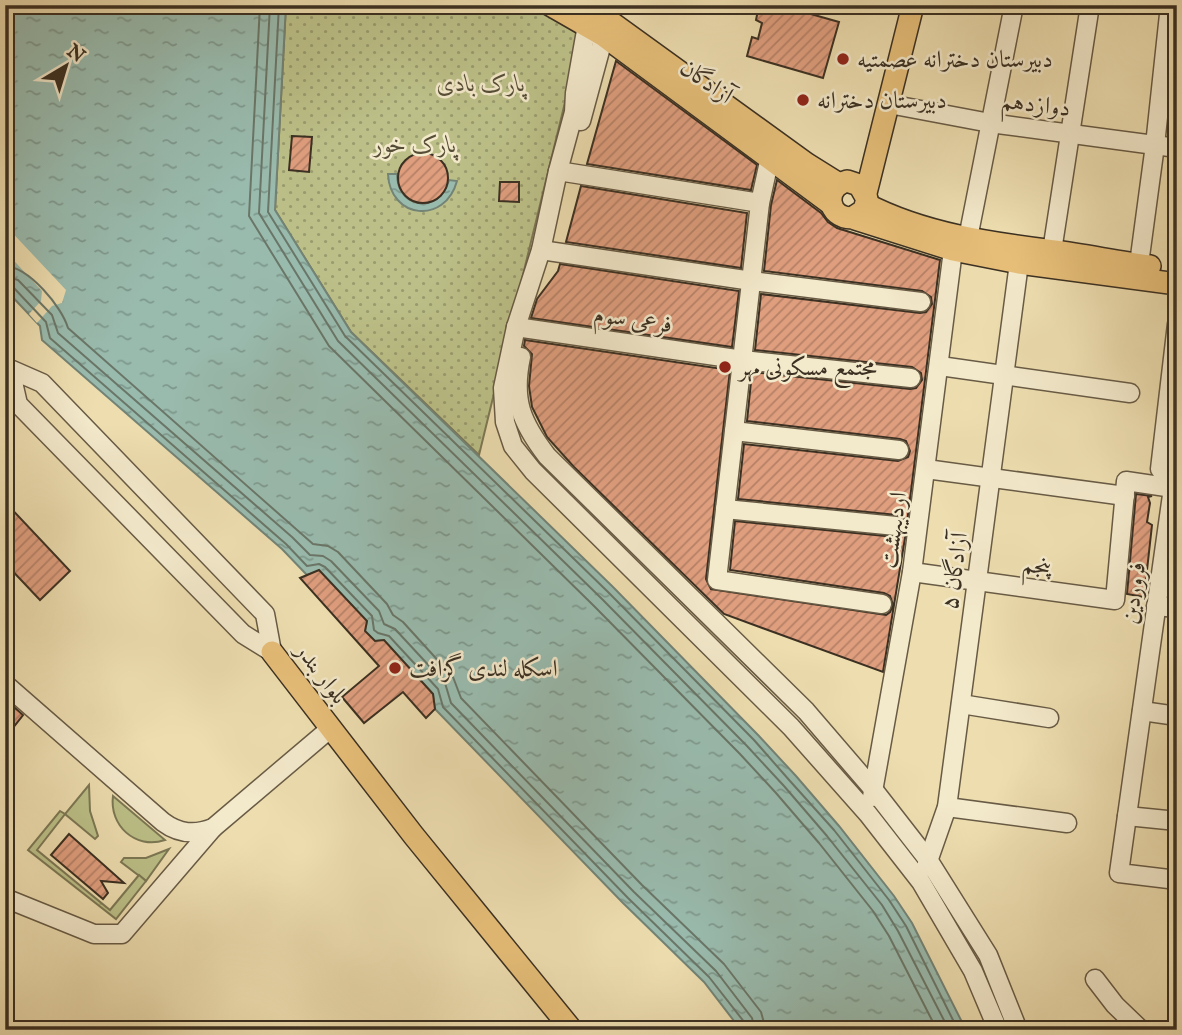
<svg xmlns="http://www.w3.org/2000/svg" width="1182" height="1035" font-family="'IM FELL English',Amiri,serif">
<defs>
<pattern id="forest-firs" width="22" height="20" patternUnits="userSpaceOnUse" patternTransform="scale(1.75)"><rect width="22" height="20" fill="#bcc088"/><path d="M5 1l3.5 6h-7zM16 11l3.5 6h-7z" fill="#9a9c6f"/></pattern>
<pattern id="park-dots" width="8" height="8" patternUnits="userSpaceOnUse" patternTransform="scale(1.75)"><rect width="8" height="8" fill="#bcc088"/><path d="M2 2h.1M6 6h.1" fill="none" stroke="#9a9c6f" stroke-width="1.8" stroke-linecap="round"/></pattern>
<pattern id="water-ripples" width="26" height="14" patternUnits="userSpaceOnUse" patternTransform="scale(1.75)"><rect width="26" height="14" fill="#99bbae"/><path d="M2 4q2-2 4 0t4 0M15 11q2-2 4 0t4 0" fill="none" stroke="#7e988d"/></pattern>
<pattern id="building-hatch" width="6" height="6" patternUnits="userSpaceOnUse" patternTransform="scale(1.75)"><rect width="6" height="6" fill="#df9e7e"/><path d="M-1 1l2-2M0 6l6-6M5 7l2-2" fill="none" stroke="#b68167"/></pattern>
</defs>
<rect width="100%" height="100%" fill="#edddaf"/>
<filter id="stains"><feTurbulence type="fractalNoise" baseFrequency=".00286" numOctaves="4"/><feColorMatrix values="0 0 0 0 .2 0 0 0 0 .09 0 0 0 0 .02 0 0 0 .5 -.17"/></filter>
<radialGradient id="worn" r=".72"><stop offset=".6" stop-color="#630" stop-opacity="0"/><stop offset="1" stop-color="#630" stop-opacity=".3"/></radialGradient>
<g fill="#bcc088" stroke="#7c7855" stroke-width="2">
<polygon points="89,785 90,811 98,836 95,839 65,814"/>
<path d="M113,796L165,840C135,850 109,825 113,796Z"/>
<polygon points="169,849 146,881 121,862 124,858 146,858"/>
</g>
<polygon fill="url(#forest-firs)" stroke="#7c7855" stroke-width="2" points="60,811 65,814 37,850 110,910 139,875 146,881 116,919 28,850"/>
<path fill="url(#park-dots)" stroke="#7c7855" stroke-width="2" d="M286,5H534C551,14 574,21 580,41L479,455L351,332L275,210Z"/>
<g fill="url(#water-ripples)" stroke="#738376" stroke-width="2">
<polygon points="5,5 286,5 275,210 351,332 613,587 759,736 796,776 839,826 894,896 912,923 966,1030 741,1030 704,982 623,903 435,709 433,694 384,640 375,641 365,631 367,621 319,571 307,575 282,549 42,340 40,326 5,289"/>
<circle cx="423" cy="176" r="12"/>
<path d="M388,174H397C397,210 440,214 449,180L457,181C445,225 390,219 388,174Z"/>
</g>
<polygon fill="#edddaf" points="5,225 66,290 62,303 52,306 37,323 29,314 41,301 42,291 5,251"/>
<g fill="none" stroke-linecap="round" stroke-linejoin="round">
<g stroke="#6a7668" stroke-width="2">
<polyline points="260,5 249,216 329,346 594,606 740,754 776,793 819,843 873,911 889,936 937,1030"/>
<polyline points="270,5 259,213 338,341 602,599 747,746 784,786 827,836 882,905 898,931 949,1030"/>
<polyline points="279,5 268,212 345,336 608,592 754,740 790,781 834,830 889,900 906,926 958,1030"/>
<path d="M5,266C29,267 62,307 68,328L313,544L328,546L338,552L387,604L393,615L403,622L453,677L461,698L642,885L724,964L761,1012L766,1030"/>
<polyline points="5,276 18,280 52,315 58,333 292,537 310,555 323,556 331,561 379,611 384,624 395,629 445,683 451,703 634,892 716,971 752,1018 755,1030"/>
<polyline points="5,285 13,287 46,322 50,338 286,544 307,566 319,564 325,567 372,616 374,630 378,633 389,636 438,689 443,707 628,898 709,977 745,1023 746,1030"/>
</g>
</g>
<g fill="url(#building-hatch)" stroke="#3b3022" stroke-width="2">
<polygon points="759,5 779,5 839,22 823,78 747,56 752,37 758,39 762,23 756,20"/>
<polygon points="616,61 757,165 751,190 587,164"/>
<polygon points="292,136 312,137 309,172 289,170"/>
<circle cx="423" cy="178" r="25"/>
<polygon points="777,180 821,213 828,222 837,228 940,260 907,523 903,517 897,515 738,499 744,444 898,461 908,457 910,451 906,441 900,439 747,421 752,372 910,389 916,388 922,380 921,373 912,367 755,350 761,294 920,313 926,312 932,304 931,297 922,291 764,271 771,205"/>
<polygon points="500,182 519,182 519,202 499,201"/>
<polygon points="581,186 747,213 741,268 566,242"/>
<polygon points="560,264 739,291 732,347 531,318 537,299 558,271"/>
<polygon points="525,340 730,370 706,579 711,589 886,615 890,612 893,605 890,596 884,593 730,570 735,521 895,537 906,532 883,672 724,614 574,467 547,437 532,407 529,386 532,354 524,346"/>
<polygon points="1136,494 1152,496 1148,497 1150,503 1147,522 1152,525 1144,597 1127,594"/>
<polygon points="5,502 70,571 40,600 5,563"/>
<polygon points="319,570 367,621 365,631 375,641 384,640 433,694 435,709 426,718 403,692 364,723 342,697 379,666 300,578"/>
<polygon points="5,699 23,715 5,738"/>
<polygon points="69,834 124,883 101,881 108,893 103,899 51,855"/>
</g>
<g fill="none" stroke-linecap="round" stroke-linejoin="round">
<defs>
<g id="minor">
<polyline points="587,25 575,93 574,112 558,171 541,250 516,327 503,388 505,422 513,446 533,471 791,727 868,814 921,882 973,971 998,1030"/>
<polyline points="889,104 990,123 1177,148"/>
<polyline points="581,121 604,36"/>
<polyline points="558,171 760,203 717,580 882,604"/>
<polyline points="760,203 770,157"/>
<polyline points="968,238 1014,5"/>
<polyline points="541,250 752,281 921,302"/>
<polyline points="1052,251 1090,5"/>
<polyline points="1139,264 1155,145 1170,5"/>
<polyline points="1177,324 1160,469 1173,488 1119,873 1177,880"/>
<polyline points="516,327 743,360 911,378"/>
<path d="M521,357C512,400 521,422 547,456L806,711L873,789L929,861L988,955L1018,1030"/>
<polyline points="940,366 1130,393"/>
<polygon points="10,369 42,383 265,614 272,652 243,634 18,404"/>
<polyline points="734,431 899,450"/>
<polyline points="926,469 1125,496"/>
<polyline points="725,509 896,526"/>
<polyline points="912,572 1115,600 1126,481 1173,488"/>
<polyline points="1156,606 1177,608"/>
<path d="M5,684L163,822C179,834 195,835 213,828L325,733"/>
<polyline points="961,704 1049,718"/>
<polyline points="1142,711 1177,716"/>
<polyline points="872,797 912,572 953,250"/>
<polyline points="947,807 1067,823"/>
<polyline points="1127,816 1177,821"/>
<polyline points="926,867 947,807 1019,263"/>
<polyline points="5,898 94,934 122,934 213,828"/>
<polyline points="1095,979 1115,1005 1141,1030"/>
</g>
<g id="major">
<polyline points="550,5 604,36 831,204"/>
<polyline points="581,5 608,20 807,164 839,184"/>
<polyline points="866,193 913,5"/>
<path d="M866,204C924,234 990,243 1054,251C1086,255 1118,262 1150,266"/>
<path d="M852,218L864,210L867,199L859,185L847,181C823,188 827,218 852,218L953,250L1019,263L1177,284"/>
<polyline points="272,652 414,836 572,1030"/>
</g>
</defs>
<use href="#minor" stroke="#685b45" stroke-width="21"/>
<use href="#major" stroke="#3b3022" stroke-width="24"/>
<polyline stroke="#3b3022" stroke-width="2" stroke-dasharray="2 3.5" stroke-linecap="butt" points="1130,602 1141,604"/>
<use href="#minor" stroke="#f3e9cb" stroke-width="18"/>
<use href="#major" stroke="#e6be78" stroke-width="21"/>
</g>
<g fill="#8f2418" stroke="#f3e9cb" stroke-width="2.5">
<circle cx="843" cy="59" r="7"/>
<circle cx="803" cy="100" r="7"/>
<circle cx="725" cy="367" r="7"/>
<circle cx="395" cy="668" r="7"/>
</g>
<g text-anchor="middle" stroke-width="5" stroke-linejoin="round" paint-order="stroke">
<g font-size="24" fill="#3b3022" stroke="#f3e9cb" text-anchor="start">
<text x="857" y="67">دبیرستان دخترانه عصمتیه</text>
<text x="817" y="108">دبیرستان دخترانه</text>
<text x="739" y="375">مجتمع مسکونی مهر</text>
<text x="409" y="676">اسکله لندی گزافت</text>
</g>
<g font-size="24" fill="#3b3022" stroke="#f3e9cb">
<text transform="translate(707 81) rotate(35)" y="8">آزادگان</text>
<text transform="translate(1036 104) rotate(7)" y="8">دوازدهم</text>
<text transform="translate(633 319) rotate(8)" y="8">فرعی سوم</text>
<text transform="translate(893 530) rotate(-82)" y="8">اردیبهشت</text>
<text transform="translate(1037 565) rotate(8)" y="8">پنجم</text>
<text transform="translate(954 571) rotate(-82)" y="8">آزادگان ۵</text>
<text transform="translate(1133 593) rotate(-82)" y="8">فروردین</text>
<text transform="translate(322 673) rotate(53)" y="8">بلوار بندر</text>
</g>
<g font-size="24" font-style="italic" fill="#554d36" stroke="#f3e9cb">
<text x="481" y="91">پارک بادی</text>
<text x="415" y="152">پارک خور</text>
</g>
</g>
<rect width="1182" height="1035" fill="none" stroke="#edddaf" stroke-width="28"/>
<rect x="7" y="7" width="1168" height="1021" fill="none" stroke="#3b3022" stroke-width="3.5"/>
<rect x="14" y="14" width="1154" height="1007" fill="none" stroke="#3b3022" stroke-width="2"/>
<g transform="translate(66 66) rotate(38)" stroke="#f3e9cb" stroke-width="5" paint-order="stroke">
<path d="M0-5L12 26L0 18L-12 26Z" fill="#3b3022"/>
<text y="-10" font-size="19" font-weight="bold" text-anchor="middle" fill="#3b3022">N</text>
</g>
<rect width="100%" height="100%" filter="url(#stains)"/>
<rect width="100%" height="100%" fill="url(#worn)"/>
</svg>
